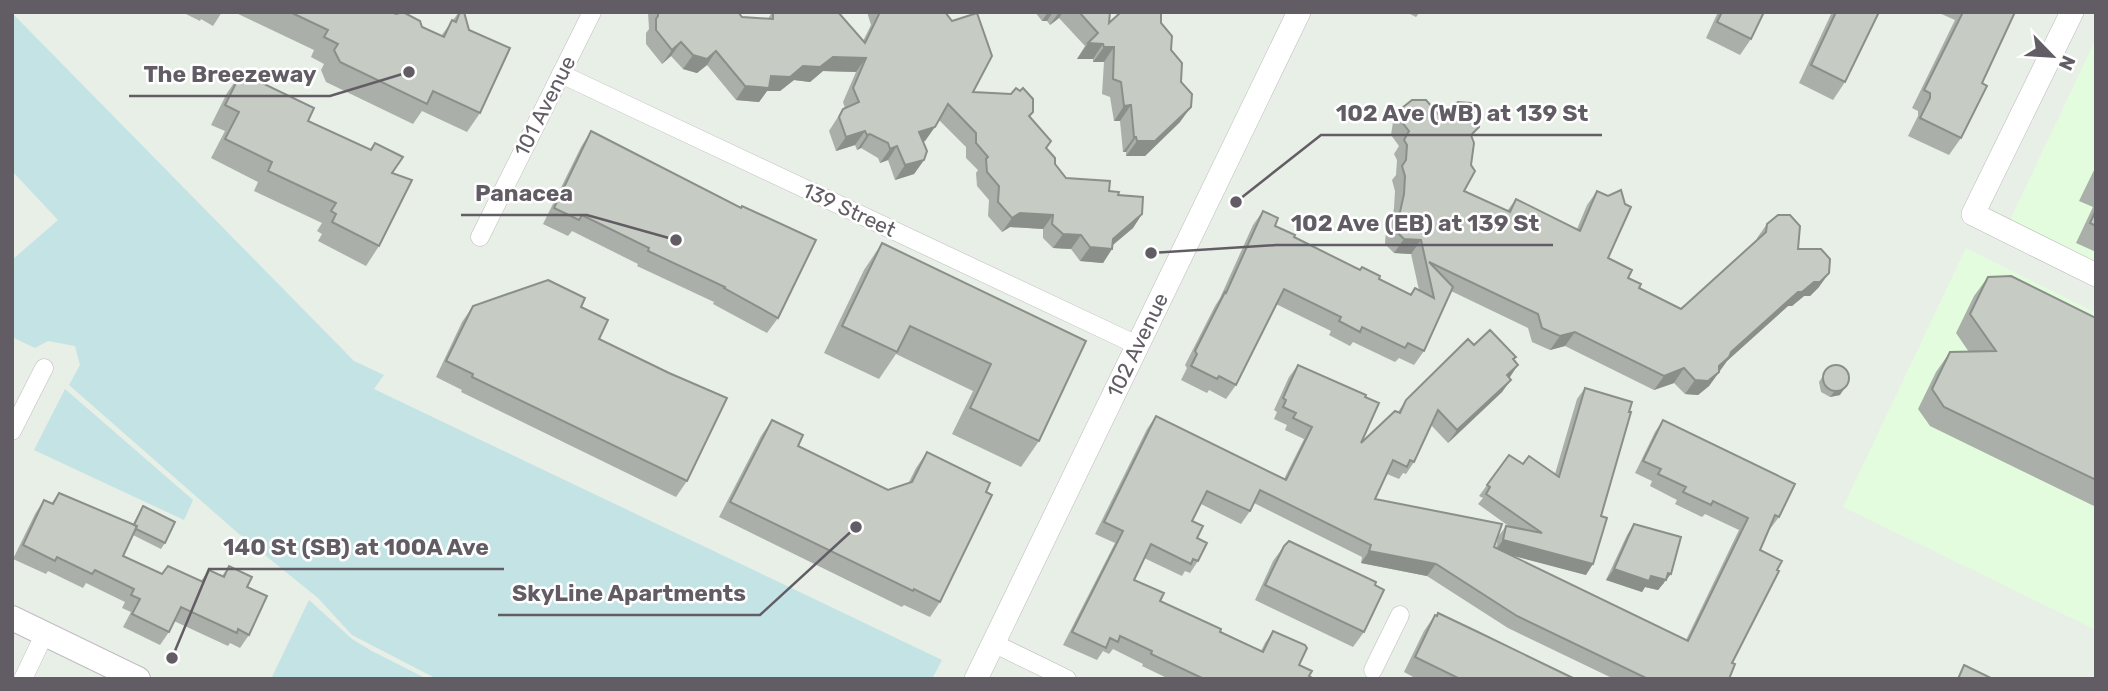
<svg xmlns="http://www.w3.org/2000/svg" width="2108" height="691" font-family="Rubik,sans-serif">
<rect width="100%" height="100%" fill="#e7efe6"/>
<g fill="#e4fcde">
<polygon points="2096,39 2096,263 2009,222"/>
<polygon points="1966,248 2096,313 2096,630 1843,507"/>
</g>
<g fill="#c4e3e4">
<polygon points="12,13 354,361 384,375 374,389 942,660 932,679 437,679 352,635 318,598 239,534 69,385 80,365 75,346 48,341 35,348 12,337 12,260 58,220 12,171"/>
<polygon points="65,389 193,500 184,520 34,450"/>
<polygon points="309,600 352,639 370,650 427,679 271,679"/>
</g>
<g fill="none" stroke-linecap="round" stroke-linejoin="round">
<defs>
<g id="minor">
<polyline points="561,74 1137,345"/>
<polyline points="480,237 592,12"/>
<polyline points="12,431 44,368"/>
<polyline points="993,643 1067,679"/>
<polyline points="1373,670 1400,615"/>
<polyline points="23,679 44,635"/>
</g>
<g id="tertiary">
<polyline points="2072,12 1973,214 2096,275"/>
<path id="s1" d="M976,679L1299,12"/>
</g>
<polyline id="secondary" points="12,618 138,679"/>
</defs>
<use href="#minor" stroke="#bfbac0" stroke-width="19"/>
<use href="#tertiary" stroke="#bfbac0" stroke-width="24"/>
<use href="#secondary" stroke="#c0bbc2" stroke-width="26"/>
<use href="#minor" stroke="#fff" stroke-width="18"/>
<use href="#tertiary" stroke="#fff" stroke-width="23"/>
<use href="#secondary" stroke="#fff" stroke-width="24"/>
</g>
<g fill="#aaafa9">
<polygon points="182,12 222,12 213,26 201,19 200,21"/>
<polygon points="234,12 392,12 441,36 459,12 464,12 480,113 467,132 422,111 413,124 326,82 321,70 324,64 311,57 314,50"/>
<polygon points="648,12 738,12 742,17 768,19 772,12 838,12 863,41 871,25 867,12 945,12 973,92 1033,112 1030,117 1055,164 1066,178 1118,195 1142,214 1133,228 1113,245 1112,249 1103,263 1080,261 1071,249 1053,248 1043,238 1043,229 1010,227 1002,232 988,216 989,200 977,186 976,173 978,170 966,158 966,147 939,120 925,141 923,142 924,160 914,174 895,180 888,160 880,163 878,158 861,148 857,150 855,145 836,151 829,131 843,109 845,108 843,102 856,72 823,71 810,82 794,80 780,91 767,91 759,102 736,100 707,65 697,73 683,69 671,56 662,64 646,44 646,33 649,29"/>
<polygon points="1035,12 1110,12 1109,23 1161,23 1181,82 1180,122 1145,156 1126,156 1126,152 1123,152 1120,121 1114,121 1110,97 1102,94 1104,62 1093,62 1093,59 1077,59 1085,46 1059,18 1050,25 1047,21 1042,21"/>
<polygon points="1406,12 1420,12 1416,17"/>
<polygon points="1718,12 1764,12 1751,39 1740,55 1706,38"/>
<polygon points="1832,12 1879,12 1845,82 1833,100 1799,83"/>
<polygon points="1937,12 2015,12 1982,83 1961,138 1949,155 1908,136 1918,116 1918,111 1912,108 1955,20"/>
<polygon points="241,73 308,121 370,149 375,143 392,173 379,246 366,266 318,241 322,234 317,231 322,223 254,191 258,182 211,158 225,131 211,125 227,93"/>
<polygon points="1402,108 1440,116 1472,137 1464,191 1507,211 1516,199 1577,229 1587,205 1597,191 1608,258 1639,288 1681,309 1757,241 1757,238 1767,224 1798,249 1819,287 1810,296 1804,296 1792,306 1788,306 1727,361 1709,386 1698,395 1685,394 1674,383 1654,390 1565,346 1550,350 1532,342 1528,328 1451,291 1424,351 1414,365 1399,358 1395,362 1353,342 1350,346 1329,335 1331,331 1276,304 1236,385 1226,399 1209,390 1207,393 1181,380 1187,368 1185,365 1215,306 1220,298 1253,225 1263,211 1275,226 1294,237 1410,294 1415,288 1419,290 1411,254 1394,253 1385,244 1386,230 1391,223 1394,208 1395,191 1392,180 1396,175 1397,160 1394,154 1399,146 1391,135 1393,122"/>
<polygon points="591,131 778,318 767,333 713,304 714,302 637,266 638,264 572,231 568,236 543,224 581,147"/>
<polygon points="2096,166 2096,252 2076,243 2093,207 2079,201"/>
<polygon points="882,243 1086,341 1039,441 1021,467 952,434 973,391 896,354 879,379 824,353 864,270"/>
<polygon points="1988,277 2096,318 2096,507 1930,426 1918,409 1936,372 1950,352 1969,352 1956,333 1974,296"/>
<polygon points="473,306 599,339 687,481 676,497 461,392 462,390 436,377 462,322"/>
<polygon points="1474,345 1516,357 1514,360 1509,378 1502,392 1448,443 1431,425 1414,462 1406,474 1403,473 1399,479 1387,474 1375,499 1496,548 1498,537 1506,526 1510,527 1478,504 1483,498 1479,496 1509,455 1523,464 1555,474 1577,399 1585,388 1601,516 1586,575 1508,554 1686,640 1739,530 1705,514 1702,517 1675,504 1677,500 1650,486 1652,481 1635,473 1655,432 1663,420 1779,517 1770,529 1769,529 1760,550 1729,679 1614,679 1508,628 1427,576 1361,563 1362,557 1254,503 1250,511 1241,524 1201,504 1192,521 1197,538 1198,561 1190,573 1185,571 1182,576 1144,558 1134,580 1160,601 1261,651 1265,643 1273,631 1299,665 1309,676 1314,679 1169,679 1142,666 1143,664 1113,649 1109,654 1103,651 1097,660 1063,645 1115,543 1095,534 1147,429 1156,416 1284,479 1304,439 1285,430 1287,425 1274,419 1277,412 1274,410 1289,377 1298,365 1365,397 1361,443 1398,412 1406,400"/>
<polygon points="1828,368 1840,395 1830,397 1821,392 1819,382"/>
<polygon points="772,420 798,446 888,490 908,484 916,468 927,452 940,602 930,617 904,605 902,607 719,517 761,436"/>
<polygon points="59,493 133,524 143,506 165,543 161,549 133,535 123,556 162,574 201,581 209,570 222,576 229,566 247,587 249,635 240,648 230,643 228,646 174,621 169,632 160,645 123,627 131,612 122,608 125,602 86,583 83,588 48,571 46,574 13,559 35,514 44,500 51,504"/>
<polygon points="1634,524 1664,584 1663,584 1658,590 1645,587 1642,592 1606,580 1627,535"/>
<polygon points="1284,546 1375,585 1364,632 1353,647 1255,600 1273,561"/>
<polygon points="1435,615 1575,679 1417,679 1404,672 1424,631"/>
</g>
<g fill="#8b8f89">
<polygon points="1048,12 1053,12 1047,21 1042,21"/>
<polygon points="1059,12 1063,12 1059,18 1050,25"/>
<polygon points="681,42 671,56 662,64 672,50"/>
<polygon points="1088,43 1103,44 1093,59 1077,59"/>
<polygon points="1104,47 1114,47 1104,62 1093,62"/>
<polygon points="716,51 707,65 697,73 683,69 693,55"/>
<polygon points="833,57 866,58 856,72 823,71 810,82 794,80 780,91 767,91 759,102 736,100 745,86"/>
<polygon points="1131,105 1120,121 1114,121 1124,106"/>
<polygon points="1191,107 1180,122 1145,156 1126,156 1137,141"/>
<polygon points="935,127 925,141 910,146 919,132"/>
<polygon points="865,131 855,145 836,151 846,137"/>
<polygon points="870,134 861,148 857,150 867,135"/>
<polygon points="1134,137 1136,137 1126,152 1123,152"/>
<polygon points="897,146 888,160 880,163 890,149"/>
<polygon points="924,160 914,174 895,180 905,165"/>
<polygon points="1020,213 1053,215 1043,229 1010,227 1002,232 1012,218"/>
<polygon points="1142,214 1133,228 1109,248 1112,249 1103,263 1080,261 1090,247 1113,239"/>
<polygon points="1063,234 1081,235 1071,249 1053,248"/>
<polygon points="1404,239 1421,240 1411,254 1394,253"/>
<polygon points="1829,273 1819,287 1810,296 1804,296 1792,306 1788,306 1727,361 1709,386 1698,395 1685,394 1695,380 1719,366 1731,352 1798,292"/>
<polygon points="1575,332 1565,346 1550,350 1560,336"/>
<polygon points="1518,365 1510,377 1498,388 1507,375"/>
<polygon points="1684,368 1674,383 1654,390 1664,376"/>
<polygon points="1511,380 1502,392 1448,443 1457,430"/>
<polygon points="1844,389 1840,395 1830,397 1834,392"/>
<polygon points="1503,540 1593,564 1586,575 1495,551"/>
<polygon points="1369,551 1436,564 1427,576 1361,563"/>
<polygon points="1614,569 1651,576 1668,573 1671,574 1658,590 1645,587 1642,592 1606,580"/>
</g>
<g fill="#c6ccc4" stroke="#8b8f89" stroke-width="2">
<polygon points="290,12 392,12 396,14 403,12 420,21 422,27 444,37 452,20 456,22 460,12 464,12 469,30 510,48 480,113 433,91 427,104 340,62 334,50 338,44 324,37 328,30"/>
<polygon points="658,12 738,12 742,17 773,19 773,12 838,12 865,43 880,12 945,12 952,21 977,13 992,56 973,92 1011,94 1016,88 1020,91 1023,88 1033,99 1033,112 1029,116 1051,141 1046,148 1055,158 1055,164 1066,178 1110,181 1109,191 1119,192 1118,195 1143,197 1142,214 1113,239 1112,249 1090,247 1081,235 1063,234 1052,224 1053,215 1020,213 1012,218 998,202 999,186 987,172 986,159 988,157 976,143 976,133 948,104 935,127 919,132 927,151 924,160 905,165 897,146 890,149 888,143 870,134 867,135 865,131 846,137 839,117 843,109 859,102 853,88 866,58 833,57 820,67 803,66 790,77 771,76 769,88 745,86 716,51 707,59 693,55 681,42 672,50 656,30 656,19 658,16"/>
<polygon points="1079,12 1110,12 1109,23 1121,12 1161,12 1161,23 1172,36 1171,50 1182,63 1181,82 1192,94 1191,107 1155,141 1137,141 1136,137 1134,137 1131,105 1124,106 1121,82 1113,79 1114,47 1104,47 1103,44 1088,43 1098,33"/>
<polygon points="1722,12 1764,12 1751,39 1717,22"/>
<polygon points="1836,12 1879,12 1845,82 1811,65"/>
<polygon points="1963,12 2015,12 1982,83 1987,86 1961,138 1920,118 1930,98 1930,93 1924,90"/>
<polygon points="241,73 314,108 308,121 371,150 375,143 403,157 392,173 412,180 379,246 332,222 336,214 331,211 336,203 268,171 272,162 225,139 239,112 225,105"/>
<polygon points="1412,100 1426,100 1440,116 1458,102 1471,103 1480,113 1479,127 1471,135 1474,143 1471,165 1475,171 1464,191 1510,212 1516,199 1580,231 1597,191 1608,196 1621,190 1625,204 1631,207 1608,258 1632,270 1628,278 1641,284 1639,288 1681,309 1766,232 1767,224 1778,215 1790,215 1800,226 1798,249 1821,249 1830,259 1829,273 1820,282 1814,282 1802,292 1798,292 1731,352 1729,357 1719,366 1719,372 1708,381 1695,380 1684,368 1664,376 1575,332 1560,336 1542,328 1538,314 1429,262 1453,287 1424,351 1408,343 1405,348 1362,327 1360,332 1339,321 1341,317 1284,289 1236,385 1219,376 1217,379 1191,366 1197,354 1195,351 1225,292 1226,293 1263,211 1278,218 1275,226 1295,235 1294,237 1360,270 1362,267 1380,276 1379,279 1411,295 1415,288 1434,298 1421,240 1404,239 1395,230 1396,216 1400,212 1404,194 1405,176 1402,166 1406,160 1407,145 1404,140 1409,131 1401,121 1402,108"/>
<polygon points="591,131 741,208 742,206 816,240 778,318 724,288 725,287 648,251 649,248 582,215 579,220 554,208"/>
<polygon points="2096,210 2096,226 2090,223"/>
<polygon points="882,243 1086,341 1039,441 970,408 991,364 910,326 897,352 842,326"/>
<polygon points="2011,276 2096,318 2096,480 1944,407 1932,389 1950,352 1996,351 1970,314 1988,277"/>
<polygon points="548,280 585,298 581,307 608,320 599,339 669,373 727,398 687,481 472,377 473,374 446,361 473,306"/>
<polygon points="1490,330 1516,357 1513,359 1518,365 1507,375 1511,380 1457,430 1438,410 1414,462 1410,460 1407,467 1393,460 1375,499 1502,524 1494,547 1688,641 1748,518 1713,501 1711,505 1683,492 1686,487 1658,474 1661,469 1643,461 1663,420 1795,484 1779,517 1775,515 1760,550 1782,561 1777,570 1779,571 1732,663 1735,664 1729,679 1648,679 1517,616 1436,564 1369,551 1371,545 1260,490 1250,511 1207,491 1192,521 1203,526 1197,538 1207,543 1198,561 1193,559 1191,564 1151,544 1134,580 1164,593 1160,601 1221,629 1220,632 1263,652 1273,631 1305,645 1307,648 1299,665 1312,671 1309,676 1314,679 1204,679 1151,654 1152,651 1120,636 1118,642 1110,638 1106,648 1072,632 1123,531 1104,522 1156,416 1286,480 1312,427 1293,418 1296,413 1283,407 1286,400 1283,398 1298,365 1366,395 1365,397 1379,403 1361,443 1395,411 1400,413 1406,400 1468,339 1474,345"/>
<circle cx="1836" cy="378" r="13"/>
<polygon points="1585,388 1632,402 1629,412 1631,412 1601,516 1607,518 1593,564 1503,540 1506,526 1542,533 1486,494 1490,487 1487,485 1509,455 1523,464 1529,456 1559,477"/>
<polygon points="772,420 803,435 798,446 888,490 912,482 927,452 990,483 986,492 992,495 940,602 914,589 913,591 730,502"/>
<polygon points="59,493 137,526 123,556 162,574 168,566 203,582 209,570 224,577 229,566 252,577 247,587 267,596 249,635 238,629 237,633 181,607 169,632 132,614 140,599 131,595 134,589 95,570 92,574 57,557 55,561 23,545 44,500 53,504"/>
<polygon points="143,506 175,522 165,543 136,529 137,526 134,525"/>
<polygon points="1634,524 1681,537 1671,574 1668,573 1666,580 1651,576 1649,581 1614,569"/>
<polygon points="1289,541 1376,582 1375,585 1384,590 1364,632 1265,585 1284,546"/>
<polygon points="1438,613 1478,632 1575,679 1460,679 1415,657 1435,615 1437,616"/>
<polygon points="1964,665 1991,678 1990,679 1958,679"/>
</g>
<g text-anchor="middle" stroke-width="5" stroke-linejoin="round" paint-order="stroke">
<g font-size="21" fill="#625d65" stroke="#fff">
<text transform="translate(545 106) rotate(-63)" y="7">101 Avenue</text>
<text transform="translate(849 210) rotate(25)" y="7">139 Street</text>
<text dy="7" stroke="none"><textPath href="#s1" startOffset="371">102 Avenue</textPath></text>
</g>
</g>
<path fill="none" stroke="#625d65" stroke-width="2.5" d="M409 72L330 96H129M1236 202L1321 135H1602M676 240L587 215H461M1151 253L1276 245H1553M172 658L209 569H504M856 527L760 615H498"/>
<g fill="#625d65" stroke="#fff" stroke-width="2.5">
<circle cx="409" cy="72" r="7"/>
<circle cx="1236" cy="202" r="7"/>
<circle cx="676" cy="240" r="7"/>
<circle cx="1151" cy="253" r="7"/>
<circle cx="172" cy="658" r="7"/>
<circle cx="856" cy="527" r="7"/>
</g>
<g font-size="23" text-anchor="middle" font-weight="bold" fill="#625d65" stroke="#fff" stroke-width="5" stroke-linejoin="round" paint-order="stroke">
<text x="230" y="82">The Breezeway</text>
<text x="1462" y="121">102 Ave (WB) at 139 St</text>
<text x="524" y="201">Panacea</text>
<text x="1415" y="231">102 Ave (EB) at 139 St</text>
<text x="356" y="555">140 St (SB) at 100A Ave</text>
<text x="629" y="601">SkyLine Apartments</text>
</g>
<rect width="2108" height="691" fill="none" stroke="#625d65" stroke-width="28"/>
<g transform="translate(2052 56) rotate(115)" stroke="#ffffff" stroke-width="5" paint-order="stroke">
<path d="M0-5L12 26L0 18L-12 26Z" fill="#625d65"/>
<text y="-10" font-size="19" font-weight="bold" text-anchor="middle" fill="#625d65">N</text>
</g>
</svg>
